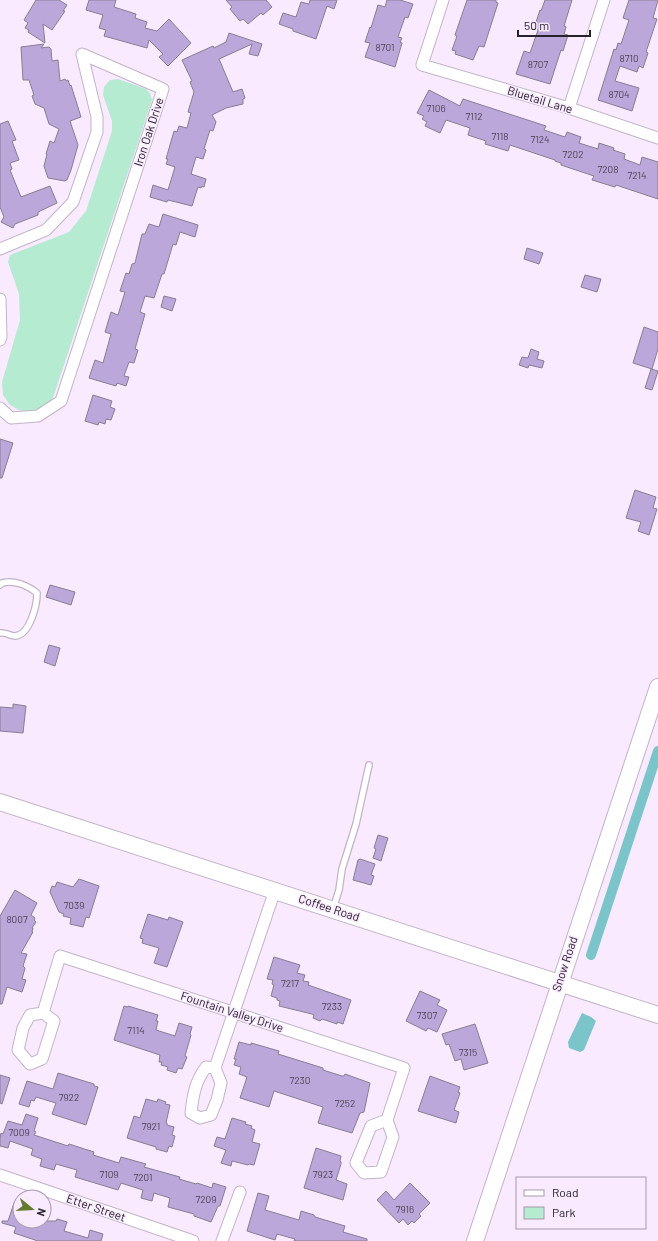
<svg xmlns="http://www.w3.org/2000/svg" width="658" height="1241" font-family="Barlow,sans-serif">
<rect width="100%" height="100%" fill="#f9eaff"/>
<polygon fill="#b5ebd0" points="118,79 146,89 150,93 152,100 53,398 46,406 38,411 28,412 19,410 10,405 3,395 2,382 20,320 19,294 8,262 10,255 69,232 86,211 112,131 112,121 103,95 104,87 110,80"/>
<polygon fill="#79c5c9" points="582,1013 591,1017 596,1021 584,1050 580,1052 569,1048 568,1042"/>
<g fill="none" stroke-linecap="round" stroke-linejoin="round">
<polyline stroke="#79c5c9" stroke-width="10" points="591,955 658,751"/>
</g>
<g fill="#bca7da" stroke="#867e92">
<polygon points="36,0 59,0 67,5 63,11 65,11 52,30 43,24 45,43 28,32 29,30 25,28 28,23 24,20"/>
<polygon points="89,0 116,0 114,7 136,14 135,18 147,22 145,28 157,31 169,19 191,43 168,66 159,57 163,54 149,40 147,48 104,36 106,30 99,28 103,15 86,10"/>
<polygon points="226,0 266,0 272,7 263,15 261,13 248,24 243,19 240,21 230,9 232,7"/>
<polygon points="310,0 337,0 334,9 327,6 316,39 293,31 293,29 279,24 283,13 296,17 301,2 309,4"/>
<polygon points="387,0 400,0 413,4 408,18 405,17 398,37 402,38 400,42 402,43 395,67 365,57 370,43 365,42 370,27 371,28 378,5 385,7"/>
<polygon points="467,0 496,0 496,2 498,3 484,47 479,46 473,60 455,54 456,51 452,50 457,36 455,35"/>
<polygon points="545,0 572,0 564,26 566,27 564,34 568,35 563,51 561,50 550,84 516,74 524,51 530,53 538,30 534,28 540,10 541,11"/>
<polygon points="629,0 658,0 653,18 657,19 646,52 648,53 643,68 639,66 637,72 620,66 615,81 639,88 632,111 598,100 614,49 616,50 618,43 621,44 629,20 623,18"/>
<polygon points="229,33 262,44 258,56 249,54 252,44 219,59 233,92 242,89 245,98 243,99 243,104 226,108 212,115 216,122 213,131 210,130 204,149 206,150 203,159 196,157 191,174 206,179 204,187 202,186 201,188 198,187 192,206 168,200 167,202 150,197 153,185 168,190 175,167 166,164 168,159 166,159 174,131 177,132 179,126 187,128 191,113 188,112 194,92 190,82 192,81 182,60 213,46 214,48 226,42"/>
<polygon points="44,44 41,48 49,47 51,49 52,61 58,60 60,81 65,79 66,81 68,80 70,86 71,85 81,117 70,121 78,145 71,170 67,180 66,180 65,181 48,178 44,166 47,154 46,154 50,141 54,143 59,129 49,124 44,108 35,104 32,96 34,95 29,80 23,80 21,47"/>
<polygon points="429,90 460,106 463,99 546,126 544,130 565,137 567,132 581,137 579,143 598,149 599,143 614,148 613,150 625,154 624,159 640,165 642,157 658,162 658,199 616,185 615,187 592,180 594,176 561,165 561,163 555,161 555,160 510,145 508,151 485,144 486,141 468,135 470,128 446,120 440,133 425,126 427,122 422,119 424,116 417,113"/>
<polygon points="8,121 16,140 12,141 19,160 10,163 12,169 10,170 21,197 50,186 57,203 38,212 38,215 15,224 13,228 1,222 4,217 0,207 0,124"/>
<polygon points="163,214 198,225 195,237 180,232 176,245 173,244 164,274 162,274 154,298 145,296 140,312 145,314 135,349 138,350 134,363 129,362 124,376 129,377 126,386 117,383 116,386 89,378 95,360 103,363 111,334 105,332 111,312 118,315 125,292 120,291 126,273 129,274 132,264 135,263 142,234 145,234 149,224 159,227"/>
<polygon points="527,248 543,253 539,264 524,259"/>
<polygon points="585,275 601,279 597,292 581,287"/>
<polygon points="164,296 176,299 172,311 161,307"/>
<polygon points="644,327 658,332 658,349 652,369 633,363"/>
<polygon points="531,349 539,352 537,359 544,361 542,368 529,365 528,368 519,365 522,357 528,358"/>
<polygon points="651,369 658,371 652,390 645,388"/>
<polygon points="93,395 112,401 110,407 115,409 111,420 106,419 105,424 99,422 98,425 85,421"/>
<polygon points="0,439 13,443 2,478 0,478"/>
<polygon points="635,490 656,497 653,508 657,509 649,535 638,531 641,522 626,518"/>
<polygon points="50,585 75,592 71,605 46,597"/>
<polygon points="49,645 60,648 55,666 44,662"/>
<polygon points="13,704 26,706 23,733 0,731 0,707 13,708"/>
<polygon points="378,835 388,838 381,861 373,858 376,849 374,848"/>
<polygon points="360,859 375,864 371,875 374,876 371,885 353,880 358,860"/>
<polygon points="79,879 99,886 89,918 86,917 83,927 70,924 71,918 63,916 64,914 59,912 50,892 52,886 55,887 57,882 73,887"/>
<polygon points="15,890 37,903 31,915 35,918 34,920 36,922 32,928 33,928 32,932 33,932 21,953 27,954 23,966 25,968 22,979 26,980 22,992 7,987 2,1004 0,1004 0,916"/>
<polygon points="148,914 168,920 169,917 183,922 167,967 154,963 159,948 142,943 143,939 140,938"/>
<polygon points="274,957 300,965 297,973 305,975 303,981 309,982 308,985 351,1000 343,1024 337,1022 337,1024 322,1019 320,1021 313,1018 314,1015 312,1014 279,1006 280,1001 277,1000 277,998 271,996 274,985 272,984 273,980 267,979"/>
<polygon points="420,991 440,1000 437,1005 447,1010 437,1032 428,1028 426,1031 406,1021"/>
<polygon points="124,1006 128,1007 128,1006 158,1015 156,1021 158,1021 156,1030 175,1036 179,1023 192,1027 190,1034 191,1035 185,1056 187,1057 182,1069 178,1068 176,1073 167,1070 168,1067 161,1065 162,1062 159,1062 160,1055 114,1040"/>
<polygon points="475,1024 488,1063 464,1070 461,1059 455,1061 449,1044 446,1045 442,1034"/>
<polygon points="239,1042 251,1045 251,1043 279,1051 278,1054 323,1068 323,1070 342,1076 344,1076 345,1074 370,1083 364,1112 360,1113 352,1133 318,1123 323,1107 274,1091 269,1107 240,1098 247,1077 239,1074 241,1067 234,1065 236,1059 234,1059"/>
<polygon points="58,1073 94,1084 94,1086 98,1087 86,1125 52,1114 56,1103 36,1097 34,1101 31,1100 29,1107 19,1104 27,1081 53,1089"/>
<polygon points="0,1075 10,1078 2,1104 0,1103"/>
<polygon points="430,1076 460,1087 458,1092 460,1093 454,1110 459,1112 456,1123 418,1111"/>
<polygon points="146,1099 157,1102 158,1099 166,1102 165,1104 170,1105 166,1123 167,1123 167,1125 174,1127 172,1135 175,1136 172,1147 169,1146 167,1152 156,1149 156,1147 127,1138 134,1116 140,1118"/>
<polygon points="26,1114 38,1118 34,1131 36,1132 34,1135 68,1146 69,1144 94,1152 93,1155 119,1163 121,1157 146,1164 144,1167 180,1177 179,1179 196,1184 197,1183 212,1188 213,1183 226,1187 220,1206 218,1206 211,1222 194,1216 194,1214 168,1207 170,1198 154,1193 152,1201 141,1198 143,1190 121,1183 118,1190 75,1177 77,1170 56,1164 54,1170 40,1166 42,1159 31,1155 33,1149 10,1141 8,1148 0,1146 0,1138 1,1133 3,1134 8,1121 22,1125"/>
<polygon points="232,1118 246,1122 245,1124 252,1126 251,1128 255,1130 252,1142 260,1144 254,1165 249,1164 248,1165 232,1161 231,1166 221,1163 226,1150 214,1146 217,1137 225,1139"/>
<polygon points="316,1148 341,1156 340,1161 341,1162 341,1164 336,1180 347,1184 343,1200 304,1188"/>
<polygon points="410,1183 430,1203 419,1214 421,1216 414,1223 412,1221 408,1225 403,1219 399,1223 377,1200 386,1191 394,1200"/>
<polygon points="258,1193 269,1196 265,1210 299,1220 301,1211 314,1215 315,1217 345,1226 343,1232 367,1239 367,1241 294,1241 295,1239 277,1234 275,1240 247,1231"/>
<polygon points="14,1203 20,1205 20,1221 56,1221 57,1219 67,1222 64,1231 88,1238 90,1230 103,1234 101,1241 38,1241 14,1233 16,1227 2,1223 2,1221 8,1221"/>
</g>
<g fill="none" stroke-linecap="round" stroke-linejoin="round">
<defs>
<g id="service">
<path d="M0,585L2,583C14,580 27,585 37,593C37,605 30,635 15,636C10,636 6,632 0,633"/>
<polyline points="333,909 339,890 342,869 356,824 369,765"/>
</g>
<g id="minor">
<polyline points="443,0 422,65 569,108 658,138"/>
<polyline points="569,108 604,0"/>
<polyline points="0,249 46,230 73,202 97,132 97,117 82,54 163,89 61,401 38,416 11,418 0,408"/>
<polyline points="0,299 1,337 0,340"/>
<polyline points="43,1013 30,1015 23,1028 18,1050 30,1064 42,1059 54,1021 43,1013 60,956 404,1068 387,1120 393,1137 381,1172 364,1173 356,1163 371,1126 387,1120"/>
<path d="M215,1068L206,1067C195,1082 193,1095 191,1113L200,1118L211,1115L217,1100L221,1083L215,1068L275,890"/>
<polyline points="0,1175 193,1241"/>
<polyline points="222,1241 240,1192"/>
</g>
<g id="secondary">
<polyline points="0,802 658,1015"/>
<polyline points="475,1241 658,687"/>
</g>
</defs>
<use href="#service" stroke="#c2b4c8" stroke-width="8"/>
<use href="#minor" stroke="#c2b4c8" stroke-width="13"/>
<use href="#secondary" stroke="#c2b4c8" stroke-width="18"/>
<use href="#service" stroke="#fff" stroke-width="5.5"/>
<use href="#minor" stroke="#fff" stroke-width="11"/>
<use href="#secondary" stroke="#fff" stroke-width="16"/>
</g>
<g text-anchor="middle" stroke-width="3" stroke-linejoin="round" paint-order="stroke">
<g font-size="10" fill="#4c4355">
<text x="385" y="51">8701</text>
<text x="629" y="62">8710</text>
<text x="538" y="68">8707</text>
<text x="619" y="98">8704</text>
<text x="436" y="112">7106</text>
<text x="474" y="120">7112</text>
<text x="500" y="140">7118</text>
<text x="540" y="143">7124</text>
<text x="573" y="158">7202</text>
<text x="608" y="173">7208</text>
<text x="637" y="179">7214</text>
<text x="74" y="909">7039</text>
<text x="17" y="923">8007</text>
<text x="290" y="987">7217</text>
<text x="332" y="1010">7233</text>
<text x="427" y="1019">7307</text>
<text x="136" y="1034">7114</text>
<text x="468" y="1056">7315</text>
<text x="300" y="1084">7230</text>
<text x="69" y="1101">7922</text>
<text x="345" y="1107">7252</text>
<text x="151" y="1130">7921</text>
<text x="19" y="1136">7009</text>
<text x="109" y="1178">7109</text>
<text x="323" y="1178">7923</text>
<text x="143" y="1181">7201</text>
<text x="206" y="1203">7209</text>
<text x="405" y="1213">7916</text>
</g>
<g font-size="12" fill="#272229" stroke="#f9eaff">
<text transform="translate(540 100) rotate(17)" y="4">Bluetail Lane</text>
<text transform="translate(149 132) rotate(-72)" y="4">Iron Oak Drive</text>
<text transform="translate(329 908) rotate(18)" y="4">Coffee Road</text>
<text transform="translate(565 964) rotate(-72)" y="4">Snow Road</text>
<text transform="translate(232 1012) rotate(18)" y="4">Fountain Valley Drive</text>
<text transform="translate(96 1208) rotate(19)" y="4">Etter Street</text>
</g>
</g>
<rect x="516" y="1177" width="130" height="52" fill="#f9eaff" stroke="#a59aa9"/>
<rect x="524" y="1190" width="20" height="6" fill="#ffffff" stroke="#a59aa9"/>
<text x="552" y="1197" font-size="12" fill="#272229">Road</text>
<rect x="524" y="1207" width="20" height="12" fill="#b5ebd0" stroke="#a59aa9"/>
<text x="552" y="1217" font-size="12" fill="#272229">Park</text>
<g transform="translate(32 1209) rotate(108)"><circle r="19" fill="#f9eaff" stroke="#a59aa9"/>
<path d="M0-3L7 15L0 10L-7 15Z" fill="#627b2e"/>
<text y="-6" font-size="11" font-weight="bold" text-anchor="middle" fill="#272229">N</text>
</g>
<path d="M518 30v6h72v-6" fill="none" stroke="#272229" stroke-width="2"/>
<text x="524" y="30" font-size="12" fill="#272229" stroke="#f9eaff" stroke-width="3" paint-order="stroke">50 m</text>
</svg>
